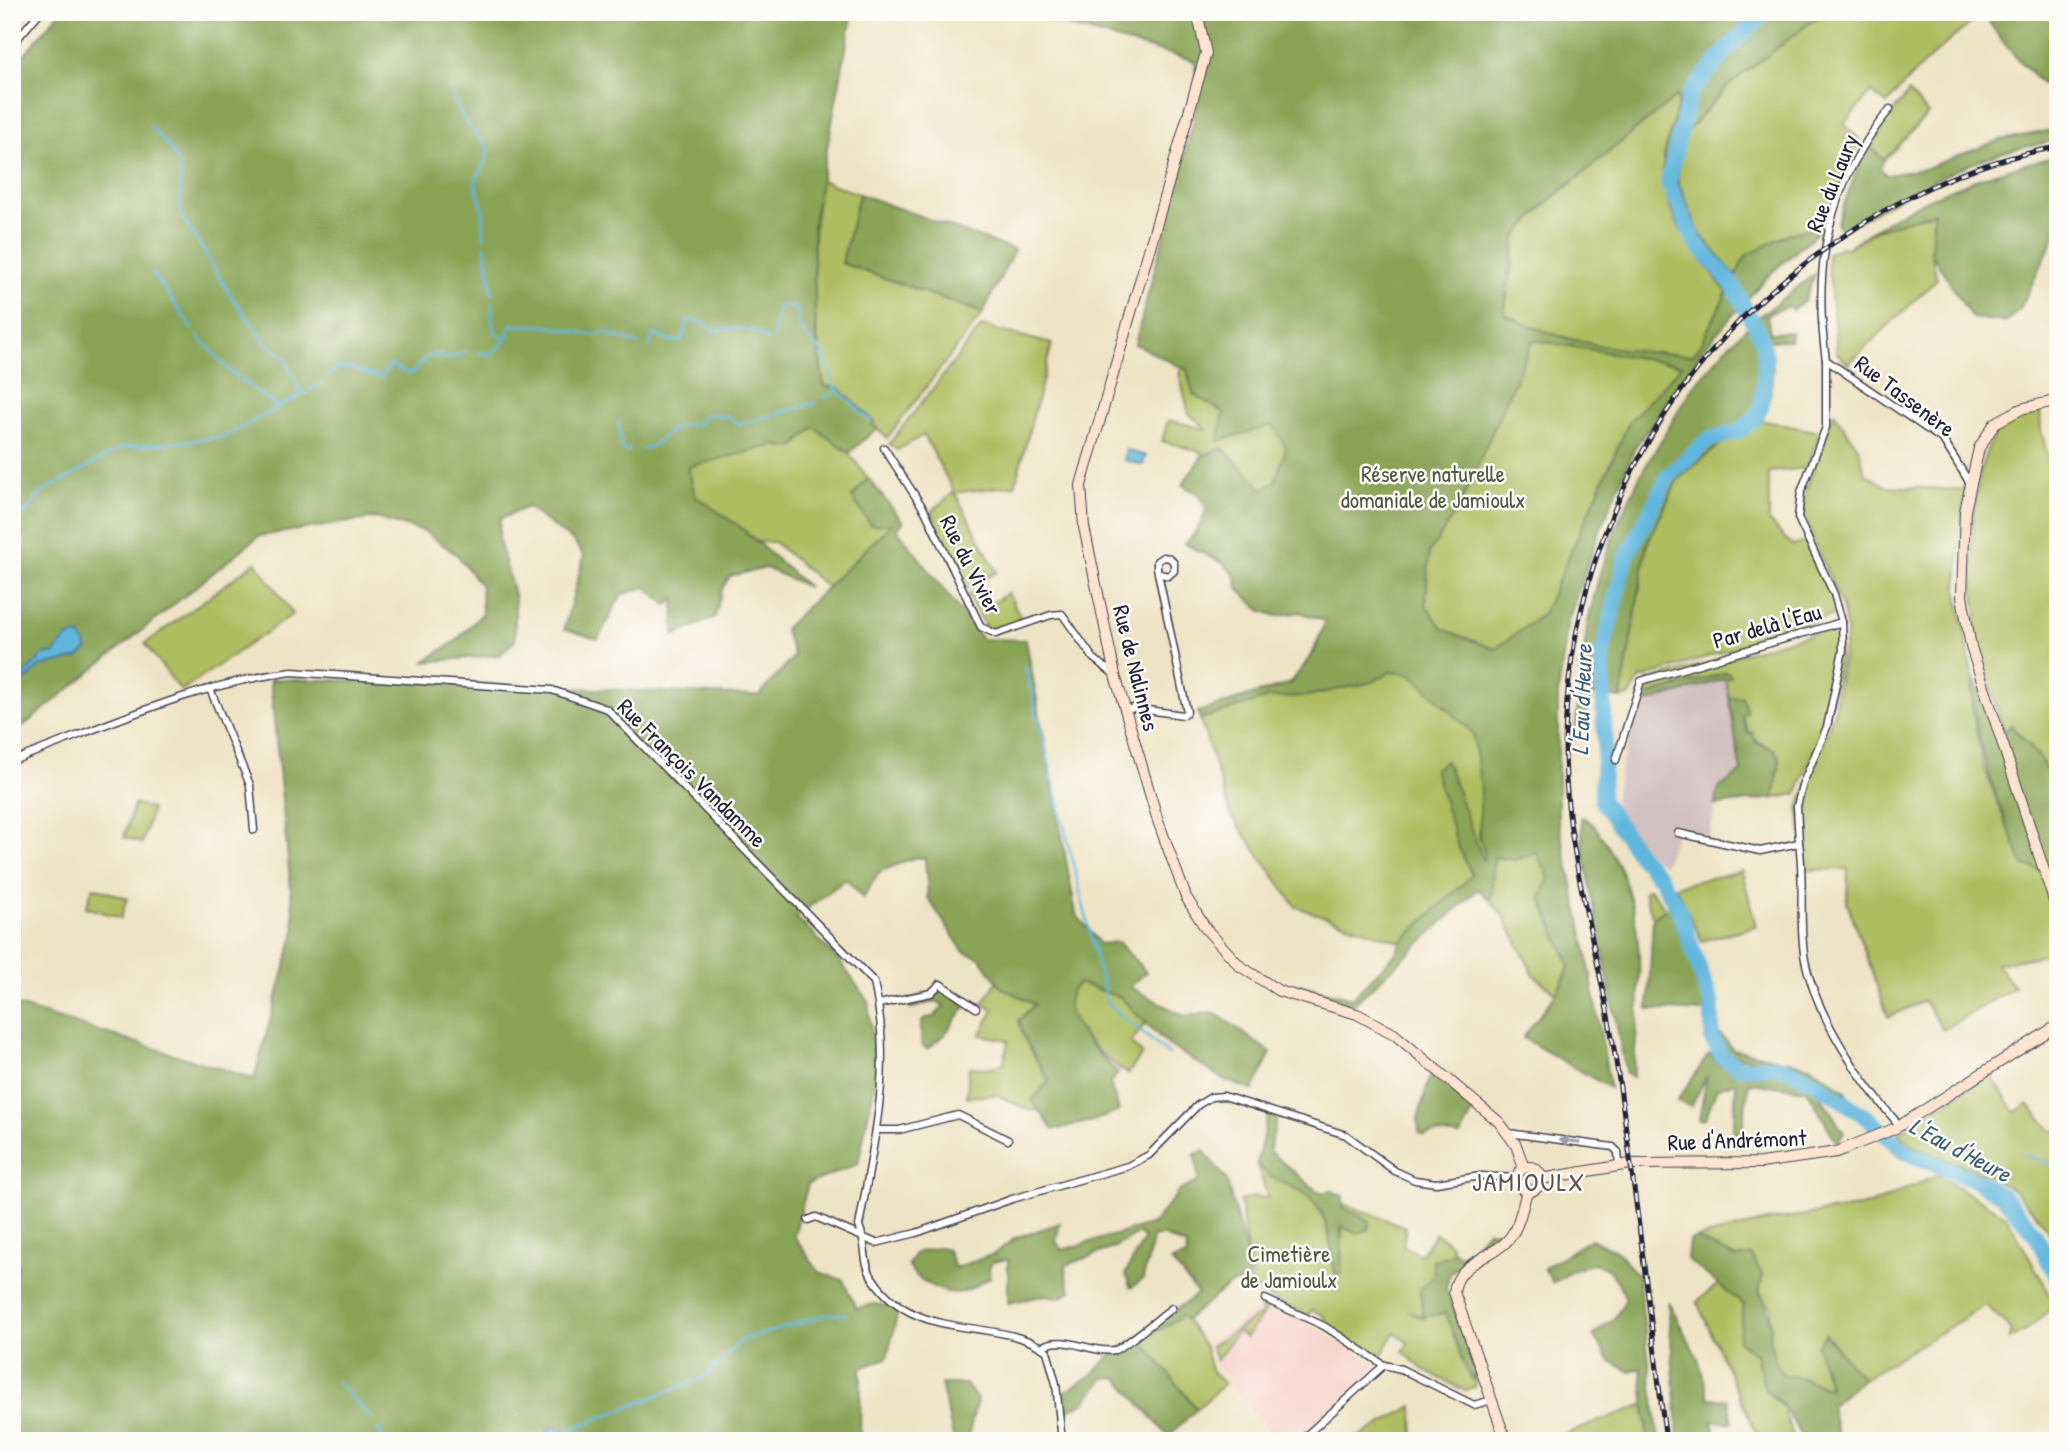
<svg xmlns="http://www.w3.org/2000/svg" width="2070" height="1453" font-family="'Patrick Hand',sans-serif">
<rect width="100%" height="100%" fill="#fdfcf7"/>
<filter id="ink" filterUnits="userSpaceOnUse"><feTurbulence type="fractalNoise" baseFrequency=".0143" numOctaves="2"/><feDisplacementMap in="SourceGraphic" scale="14" xChannelSelector="R" yChannelSelector="G"/><feConvolveMatrix kernelMatrix="1 2 1 2 8 2 1 2 1" color-interpolation-filters="sRGB"/></filter>
<filter id="wash" filterUnits="userSpaceOnUse"><feTurbulence type="fractalNoise" baseFrequency=".00686" numOctaves="4" result="noise"/><feDisplacementMap in="SourceGraphic" scale="28" xChannelSelector="R" yChannelSelector="G"/><feGaussianBlur stdDeviation="1.57" result="paint"/><feColorMatrix in="noise" values="0 0 0 0 0 0 0 0 0 0 0 0 0 0 0 0 0 1.4 0 .05"/><feComposite in="paint" operator="in"/></filter>
<g filter="url(#wash)">
<rect width="100%" height="100%" fill="#efe3c5"/>
<polygon fill="#f7d1c7" points="1266,1303 1306,1322 1378,1365 1297,1441 1279,1441 1265,1426 1217,1368 1207,1342"/>
<polygon fill="#d2bfc0" points="1725,676 1741,772 1719,788 1709,836 1677,830 1664,865 1639,846 1615,812 1615,797 1622,763 1641,699"/>
<g fill="#aebd60" stroke="#68704e" stroke-width="2">
<path d="M1824,12H1986C1949,39 1916,69 1887,104L1871,92L1844,124L1860,140L1824,229L1818,232L1814,227L1735,276L1699,233L1677,179L1683,135L1729,85Z"/>
<polygon points="1909,92 1928,114 1884,160 1867,144"/>
<path d="M1677,95L1679,100L1663,160L1689,244L1727,292L1701,343L1706,345L1635,447L1600,529L1568,620L1558,693L1549,877L1541,899L1570,965L1556,994L1534,975L1503,915L1491,901V884L1482,861L1457,844L1473,875L1401,942L1296,907L1231,815L1200,719C1267,698 1302,695 1325,621L1300,612L1277,616L1260,610L1239,590L1235,575L1223,563L1185,544C1214,515 1211,489 1202,452L1162,441L1168,420L1208,430L1189,414L1179,373L1195,337L1519,234L1543,207Z"/>
<path d="M821,180L859,194L842,263L983,313L887,438L872,424L874,422L824,386C813,319 808,247 821,180Z"/>
<polygon points="1934,212 1931,253 1937,279 1848,364 1837,353 1827,254 1840,247 1847,248 1876,230"/>
<polygon points="982,326 1052,344 1015,485 955,493 997,572 964,590 931,512 954,492 924,435 897,450 889,444"/>
<path d="M2040,408L2041,430L2054,479L2058,478V790L2039,757L2011,725L2007,730L2003,729L1975,636C1979,618 1974,601 1973,583C1971,540 1971,451 2006,422C2015,415 2029,410 2040,408Z"/>
<polygon points="1834,413 1859,449 1865,473 1885,486 1961,490 1965,486 1957,588 1972,674 1972,709 1983,765 2006,824 2031,866 2041,870 2058,921 2058,953 1996,964 2015,987 1943,1030 1924,1001 1888,1017 1847,902 1848,869 1807,870 1798,808 1834,713 1847,631 1842,606 1803,517 1804,495"/>
<polygon points="1760,420 1820,432 1807,468 1769,472 1769,522 1793,546 1806,542 1829,590 1837,614 1640,679 1629,697 1621,698 1647,544 1678,479 1731,435 1748,431"/>
<polygon points="814,427 849,453 868,478 852,497 871,525 893,523 827,587 774,542 757,542 695,496 688,466 775,445 793,448"/>
<polygon points="256,562 293,614 181,691 145,644"/>
<polygon points="979,589 989,605 1008,593 1023,622 1006,629 986,628 967,595"/>
<path d="M1833,627H1838C1848,680 1814,745 1797,794L1774,798L1780,759C1765,735 1754,754 1742,715L1747,712L1742,698H1729L1725,676L1641,699L1638,696L1647,681Z"/>
<polygon points="134,804 152,809 142,843 124,837"/>
<polygon points="1742,871 1756,926 1702,941 1675,886"/>
<polygon points="93,887 127,898 121,918 86,907"/>
<polygon points="1649,889 1666,909 1653,918 1644,892"/>
<polygon points="997,981 1002,988 1035,1004 1019,1020 1023,1036 1049,1082 1032,1100 1039,1110 1028,1110 997,1095 967,1097 969,1067 991,1068 1004,1063 1008,1040 980,1035 994,1010 983,1004"/>
<path d="M1079,983L1120,997L1147,1021L1131,1043L1142,1054L1128,1074C1105,1059 1044,1010 1079,983Z"/>
<polygon points="1990,1074 2015,1112 2028,1104 2052,1131 2058,1131 2058,1259 2047,1227 2014,1190 1987,1175 1914,1147 1898,1133"/>
<path d="M1257,1163C1273,1185 1286,1178 1303,1192C1332,1215 1328,1244 1337,1277L1341,1273L1343,1204L1406,1227L1403,1245L1420,1255L1436,1233L1450,1244L1454,1253L1433,1261L1434,1275L1420,1289L1423,1317L1408,1311L1424,1319L1447,1293C1456,1310 1483,1372 1474,1388L1466,1391L1423,1370L1403,1351L1408,1343L1395,1333L1380,1358L1331,1330L1323,1315L1312,1310L1308,1316L1265,1296L1252,1284L1240,1201L1254,1197L1268,1198Z"/>
<polygon points="1938,1175 2006,1216 2056,1305 2024,1332 2009,1339 2012,1330 1986,1305 1863,1379 1825,1335 1817,1346 1830,1390 1803,1378 1784,1376 1774,1362 1770,1339 1771,1308 1736,1258 1696,1238 1772,1220 1870,1205"/>
<polygon points="1718,1284 1744,1305 1738,1341 1756,1354 1765,1389 1787,1412 1785,1414 1795,1441 1760,1441 1697,1302"/>
<polygon points="1271,1305 1245,1338 1236,1330 1263,1313 1259,1306"/>
<polygon points="1183,1315 1205,1347 1211,1370 1224,1384 1197,1409 1142,1341"/>
<polygon points="1234,1331 1236,1333 1216,1361 1211,1346"/>
<polygon points="1645,1404 1648,1441 1547,1441"/>
<polygon points="1413,1406 1414,1441 1351,1441"/>
</g>
<g fill="#8aa456" stroke="#566348" stroke-width="2" fill-rule="evenodd">
<polygon points="60,12 853,12 813,222 816,336 824,386 839,388 874,421 872,424 877,428 849,453 814,427 793,448 775,445 688,467 695,496 739,526 808,587 766,568 730,576 722,589 715,617 674,636 674,600 667,605 646,587 621,595 598,639 564,629 584,556 574,542 527,507 500,519 499,540 515,598 515,640 500,655 424,662 457,640 482,614 481,586 457,555 424,531 375,518 259,536 12,735 12,69"/>
<path d="M1017,12H1824L1729,85L1683,136L1677,180L1699,233L1735,276L1746,256L1788,234L1816,227L1818,232L1768,276L1706,345L1635,447L1600,529L1568,620L1558,693V820L1585,943L1610,1088L1523,1038L1564,982L1570,965L1541,899L1549,877L1536,852L1516,860L1494,857L1491,901L1478,889L1352,1006L1295,987L1296,984L1352,998L1396,953L1401,942L1472,875L1457,844L1434,769L1446,761L1483,860L1485,855L1479,836L1481,788L1473,733L1411,674L1389,672L1373,682L1307,696L1268,698L1200,719L1198,712L1291,683L1316,650L1325,621L1300,612L1277,616L1260,610L1239,590L1235,575L1223,563L1185,544L1196,534L1207,509L1198,494L1182,485L1202,456L1222,448L1263,489L1275,482L1286,448L1273,425L1218,441L1224,413L1193,394L1187,370L1135,344L1197,108L1195,61ZM1677,96L1679,100C1675,119 1667,139 1664,158C1655,208 1699,256 1727,292L1698,349L1692,355C1627,352 1563,344 1504,314L1516,237L1543,206ZM1533,340L1682,365L1629,422L1543,614L1495,649L1443,629L1426,605L1429,553L1459,507Z"/>
<path d="M1992,12H2058V98C2030,74 2005,49 1986,17Z"/>
<path d="M2058,129V140C2037,145 2015,148 1995,155C1941,173 1890,203 1841,231L1837,223L1867,144L1884,160L1880,168L1886,175L1923,169L2000,140Z"/>
<path d="M2058,156V230L2020,309L2006,322L1972,318L1931,253L1934,212L1876,230L1847,248C1909,201 1982,173 2058,156Z"/>
<polygon points="859,194 1014,250 983,313 842,263"/>
<polygon points="1815,274 1804,301 1792,310 1789,306 1767,314 1770,333 1791,332 1790,340 1767,341 1773,367 1770,396 1760,420 1748,431 1731,435 1678,479 1647,544 1621,698 1592,695 1577,737 1575,731 1587,626 1599,576 1616,527 1640,476 1692,388 1727,347 1758,317"/>
<path d="M868,478L903,522L897,529L982,639L1026,640L1076,914L1100,944L1118,942L1146,972L1130,987L1184,1016L1214,1012L1271,1053L1253,1090L1226,1081L1167,1044L1120,997L1079,983C1046,1009 1099,1053 1118,1073L1110,1083L1119,1111L1093,1121L1053,1130L1032,1100L1049,1081L1023,1036L1019,1020L1035,1004L1002,988L980,958L963,951L928,898L925,858H913L879,872L863,898L846,879L796,917L838,959L868,1001L876,1078L858,1164L808,1184L794,1236L819,1272L843,1280L856,1308L874,1304L899,1307L887,1358L861,1368L860,1441H12V1283L18,1265L12,1260V1004L254,1079L295,931L270,679L434,682L759,696L794,656L784,629L892,524L871,525L852,497Z"/>
<polygon points="1728,672 1731,677 1642,704 1642,697"/>
<path d="M1972,674L1994,727L2007,730L2011,725L2039,757L2058,791V899L2047,872L2024,866C1997,801 1973,746 1972,674Z"/>
<polygon points="1742,697 1747,712 1742,715 1747,733 1752,732 1756,743 1774,749 1780,759 1774,798 1715,805 1719,788 1741,772 1729,698"/>
<path d="M1581,817C1594,821 1598,832 1606,843C1652,916 1639,995 1633,1077L1626,1074L1583,849Z"/>
<polygon points="1672,905 1700,978 1706,1012 1648,1009 1653,918"/>
<polygon points="945,989 967,1005 944,1035 927,1049 921,1044 921,1022 925,1018 934,1017 944,1006 936,1001 910,1009 909,999"/>
<polygon points="1718,1032 1733,1049 1810,1066 1846,1091 1846,1096 1802,1070 1730,1055 1714,1036"/>
<polygon points="1709,1054 1719,1065 1723,1055 1755,1070 1781,1071 1814,1085 1844,1133 1837,1143 1807,1090 1749,1083 1741,1136 1733,1142 1736,1083 1717,1088 1705,1119 1699,1120 1707,1076 1691,1106 1677,1101"/>
<polygon points="1431,1073 1474,1110 1460,1136 1435,1133 1424,1136 1419,1133 1418,1118"/>
<path d="M1268,1113L1277,1118L1269,1151L1316,1190L1324,1193L1331,1190L1343,1196V1208L1370,1221L1369,1229L1357,1234L1341,1226V1273H1335C1330,1243 1330,1205 1298,1190C1280,1180 1270,1181 1257,1163Z"/>
<path d="M1204,1151L1226,1179L1248,1258V1280L1229,1285L1186,1320L1182,1316L1142,1341L1197,1409L1168,1436L1118,1378H1104L1084,1403L1063,1413L1062,1393L1090,1377L1111,1355L1198,1294L1171,1261L1187,1256L1186,1246L1164,1236H1154L1143,1279L1131,1288L1125,1274L1144,1239L1139,1233L1113,1248L1066,1265V1276L1071,1291L1061,1298L1046,1295L1008,1303V1259L992,1262L989,1268L990,1278C981,1282 973,1288 965,1291C947,1298 916,1281 908,1265L915,1253L940,1247L947,1249L955,1268L994,1254L1015,1238L1060,1223L1056,1241L1062,1250L1153,1224L1179,1191L1199,1181L1195,1154Z"/>
<polygon points="1488,1230 1500,1232 1489,1245 1450,1273 1446,1289 1475,1369 1473,1380 1467,1372 1445,1313 1423,1317 1420,1289 1434,1275 1433,1261 1454,1253 1466,1255"/>
<path d="M1696,1238L1736,1258L1751,1255L1763,1276L1759,1292C1781,1323 1759,1343 1784,1375L1803,1378L1830,1389L1817,1346L1825,1334L1863,1379L1830,1406L1840,1441H1805L1782,1404L1765,1389L1756,1354L1738,1341L1744,1305L1687,1259L1689,1241Z"/>
<path d="M1591,1239L1618,1252L1638,1276L1659,1441H1648L1641,1368L1631,1372L1610,1361L1593,1335L1614,1319L1626,1299C1607,1253 1590,1259 1553,1283L1544,1268Z"/>
<polygon points="1668,1302 1698,1358 1709,1398 1728,1400 1732,1422 1712,1422 1717,1441 1679,1441"/>
<polygon points="941,1384 966,1384 977,1400 967,1441 954,1441"/>
</g>
<g fill="#61b6dd" stroke="#426c8c" stroke-width="2">
<polygon points="1126,450 1146,456 1143,465 1124,460"/>
<polygon points="80,635 88,649 78,658 39,667 12,694 12,687 43,655 55,653 66,638"/>
<polygon points="551,1427 566,1429 568,1437 549,1436 547,1432"/>
</g>
<g fill="none" stroke-linecap="round" stroke-linejoin="round">
<g stroke="#61b6dd" stroke-width="2.5">
<path d="M450,89C454,99 458,111 465,120C487,153 498,139 475,182L483,211L484,237"/>
<polyline points="150,126 171,149 180,166 181,215 229,293 266,343 285,358 302,395"/>
<polyline points="485,246 492,294"/>
<polyline points="152,272 192,329"/>
<path d="M492,303C492,317 490,333 505,339"/>
<polyline points="198,336 229,370 276,406"/>
<polyline points="773,339 778,308 786,305 797,309 799,328 823,354 834,386 871,422"/>
<polyline points="649,346 653,334 669,341 681,341 688,319 705,324 715,331 738,328 757,332 768,341"/>
<polyline points="479,353 491,354 504,342 511,325 545,326 599,336 604,332 638,344"/>
<path d="M328,376L333,370L346,367L381,378L390,365L408,374L415,371C419,361 428,356 438,354C453,364 452,354 466,351"/>
<polyline points="824,398 838,391"/>
<polyline points="619,422 620,444 625,451 630,450"/>
<path d="M642,449C656,448 664,433 677,427C684,424 692,425 700,423L705,414L726,416L740,424L815,403"/>
<polyline points="12,537 21,518 42,492 121,448 224,437 321,384"/>
<polyline points="1025,665 1107,1003 1169,1055"/>
<polyline points="2023,1154 2058,1167"/>
<polyline points="337,1382 371,1418"/>
<polyline points="378,1429 386,1441"/>
<polyline points="566,1431 705,1377 742,1340 828,1314 847,1314"/>
<polyline points="537,1441 554,1436"/>
</g>
<polyline stroke="#61b6dd" stroke-width="16" points="1766,12 1730,46 1690,93 1668,182 1695,242 1732,284 1762,339 1766,358 1761,408 1754,419 1739,431 1708,440 1668,476 1625,560 1602,655 1605,747 1601,800 1640,856 1660,878 1679,910 1712,1005 1712,1039 1722,1057 1741,1068 1779,1066 1815,1082 1869,1119 1905,1152 1977,1181 2003,1196 2035,1234 2058,1280"/>
</g>
</g>
<g filter="url(#ink)">
<g fill="none" stroke-linecap="round" stroke-linejoin="round">
<defs>
<g id="street">
<polyline points="12,45 40,12"/>
<path d="M1826,360C1812,265 1828,184 1890,109"/>
<polyline points="884,448 925,511 981,627 996,634 1051,615 1062,614 1093,658 1115,675"/>
<polyline points="1842,622 1834,594 1798,518 1801,492 1826,427 1826,360 1943,440 1971,485"/>
<polyline points="210,689 250,785 254,830"/>
<polyline points="1126,711 1133,708 1183,715 1187,712 1157,568 1157,561 1163,557 1170,558 1174,563 1174,571 1168,576 1158,573"/>
<polyline points="1616,760 1641,681 1842,622 1843,650 1827,727 1803,783 1797,806 1799,843"/>
<path d="M12,761C103,727 196,683 292,672L552,690L607,709L874,982C893,1067 874,1142 859,1226C867,1242 862,1261 872,1277C915,1345 997,1315 1047,1351L1056,1384L1062,1441"/>
<path d="M1678,833L1760,851L1799,843C1805,882 1798,922 1805,960C1816,1016 1862,1084 1900,1126"/>
<polyline points="879,1004 931,993 940,984 976,1008"/>
<polyline points="876,1130 899,1130 958,1115 1008,1140"/>
<polyline points="1508,1133 1613,1147 1618,1152 1619,1166"/>
<polyline points="808,1220 816,1217 876,1243 916,1233 1012,1199 1128,1166 1149,1155 1198,1105 1211,1097 1224,1096 1346,1135 1395,1171 1415,1180 1436,1183 1481,1176 1516,1178"/>
<polyline points="1265,1299 1324,1326 1384,1365"/>
<path d="M1041,1347C1065,1333 1090,1354 1115,1350C1123,1348 1161,1316 1172,1308"/>
<polyline points="1300,1441 1384,1365 1401,1369 1474,1405 1492,1400"/>
</g>
<g id="secondary">
<polyline points="1197,12 1206,53 1081,485 1084,527 1115,675 1158,821 1186,897 1206,929 1240,966 1279,991 1357,1014 1394,1034 1499,1122 1516,1145 1524,1168"/>
<polyline points="2058,400 2021,409 1995,423 1979,448 1965,511 1962,596 1971,647 2058,913"/>
<circle cx="1529" cy="1179" r="12"/>
<polyline points="1541,1179 1630,1164 1761,1163 1837,1152 1896,1128 2058,1025"/>
<path d="M1506,1441L1454,1292C1457,1264 1487,1259 1505,1243C1519,1230 1522,1208 1527,1191"/>
</g>
</defs>
<use href="#street" stroke="#413f50" stroke-width="9"/>
<use href="#secondary" stroke="#413f50" stroke-width="12"/>
<use href="#street" stroke="#fff" stroke-width="6"/>
<use href="#secondary" stroke="#fde4d1" stroke-width="10"/>
<defs>
<path id="rail" d="M1666,1441C1649,1310 1635,1179 1614,1049C1601,967 1577,888 1568,805C1548,610 1632,406 1783,281C1864,215 1953,165 2058,147"/>
</defs>
<use href="#rail" stroke="#22223b" stroke-width="5"/>
<use href="#rail" stroke="#fdfcf7" stroke-width="2.5" stroke-dasharray="8" stroke-linecap="butt"/>
</g>
<defs><path id="oneway-solid" d="M-6-.8H1V-3.2L6.5 0L1 3.2V.8H-6Z" transform="scale(1.75)"/></defs>
<use fill="#9c9ca7" href="#oneway-solid" transform="translate(1570 1141) rotate(-173)"/>
</g>
<g text-anchor="middle" stroke-width="5" stroke-linejoin="round" paint-order="stroke">
<g font-size="23" fill="#22223b" stroke="#fdfcf7">
<text transform="translate(1832 183) rotate(-68)" y="8">Rue du Laury</text>
<text transform="translate(1905 396) rotate(37)" y="8">Rue Tassenère</text>
<text transform="translate(971 565) rotate(63)" y="8">Rue du Vivier</text>
<text transform="translate(1767 626) rotate(-16)" y="8">Par delà l'Eau</text>
<text transform="translate(1136 668) rotate(76)" y="8">Rue de Nalinnes</text>
<text transform="translate(692 773) rotate(45)" y="8">Rue François Vandamme</text>
<text transform="translate(1737 1140) rotate(-2)" y="8">Rue d'Andrémont</text>
</g>
<g font-size="23" fill="#535848" stroke="#fdfcf7">
<text x="1433" y="482">Réserve naturelle<tspan x="1433" dy="26">domaniale de Jamioulx</tspan></text>
<text x="1289" y="1262">Cimetière<tspan x="1289" dy="26">de Jamioulx</tspan></text>
</g>
<g font-size="24" font-style="italic" fill="#3b5d7c" stroke="#fdfcf7">
<text transform="translate(1582 700) rotate(-88)" y="8">L'Eau d'Heure</text>
<text transform="translate(1960 1150) rotate(28)" y="8">L'Eau d'Heure</text>
</g>
<g font-size="26" letter-spacing="2" fill="#5c5255" stroke="#fdfcf7">
<text x="1529" y="1191">JAMIOULX</text>
</g>
</g>
<rect width="2070" height="1453" fill="none" stroke="#fdfcf7" stroke-width="42"/>
</svg>
